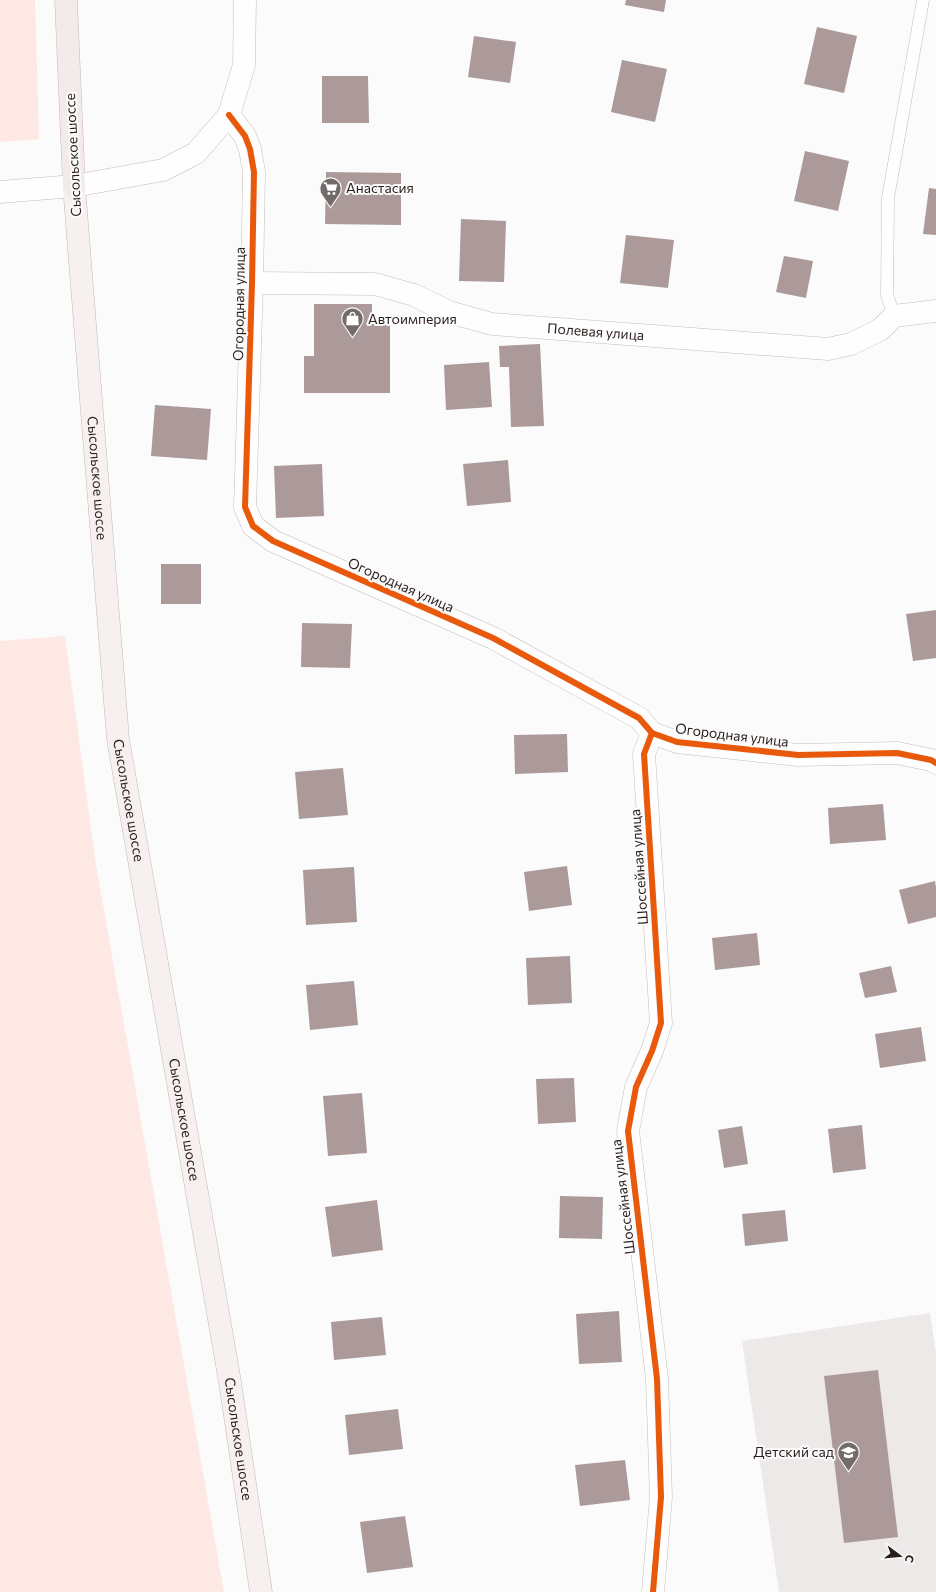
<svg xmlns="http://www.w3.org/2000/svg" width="936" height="1592" font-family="Commissioner,sans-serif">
<rect width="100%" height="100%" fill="#fbfbfb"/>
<polygon fill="#eee9e9" points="930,1313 936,1353 936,1592 779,1592 742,1341"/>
<g fill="#fde8e4">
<polygon points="0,0 35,0 39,139 0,142"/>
<polygon points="65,636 96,865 224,1592 0,1592 0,641"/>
</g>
<g fill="#ab9a99">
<polygon points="626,0 666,0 664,12 625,5"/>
<polygon points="817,27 857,36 844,93 804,84"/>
<polygon points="474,36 516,42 510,83 468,77"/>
<polygon points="622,60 667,69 655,122 611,112"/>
<polygon points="322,76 368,76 369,123 322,123"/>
<polygon points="805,151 849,161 838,211 794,201"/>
<polygon points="326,172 401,173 401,225 325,224"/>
<polygon points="929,188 936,189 936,235 923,234"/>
<polygon points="461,219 506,221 504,282 459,281"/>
<polygon points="626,235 674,240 668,288 620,283"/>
<polygon points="784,256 813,261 806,298 776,292"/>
<polygon points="314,304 372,304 372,321 390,321 390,393 304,393 304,356 314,356"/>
<polygon points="540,344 544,426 511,427 509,367 500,367 499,346"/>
<polygon points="489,362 492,407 446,410 444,365"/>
<polygon points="155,405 211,409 207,460 151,456"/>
<polygon points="508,460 511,502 467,506 463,464"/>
<polygon points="322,464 324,516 276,518 274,466"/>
<rect x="161" y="564" width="40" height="40"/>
<polygon points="936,610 936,658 913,661 906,614"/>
<polygon points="302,623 352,624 350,668 301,667"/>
<polygon points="567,734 568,772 515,774 514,735"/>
<polygon points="343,768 348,815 299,819 295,772"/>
<polygon points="883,804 886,840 830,844 828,808"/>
<polygon points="567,866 572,905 529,911 524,872"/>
<polygon points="354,867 357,922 306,925 303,870"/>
<polygon points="935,881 936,887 936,917 908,924 899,890"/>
<polygon points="757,933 760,965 715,970 712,938"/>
<polygon points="570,956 572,1003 528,1005 526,958"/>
<polygon points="891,966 897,992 865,998 859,973"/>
<polygon points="354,981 358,1025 310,1030 306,985"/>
<polygon points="921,1027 926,1061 880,1068 875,1034"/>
<polygon points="574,1078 576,1122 538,1124 536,1079"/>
<polygon points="362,1093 367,1153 328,1156 323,1096"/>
<polygon points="862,1125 866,1169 833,1173 828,1129"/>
<polygon points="742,1126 748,1164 724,1168 718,1130"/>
<polygon points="560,1196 603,1197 602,1239 559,1238"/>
<polygon points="377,1200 383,1250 332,1257 325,1207"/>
<polygon points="785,1210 788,1241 745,1246 742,1214"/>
<polygon points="619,1311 622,1362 579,1364 576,1314"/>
<polygon points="382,1317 386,1355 334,1360 331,1322"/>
<polygon points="878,1370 898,1537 844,1543 824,1376"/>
<polygon points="398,1409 403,1449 349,1455 345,1415"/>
<polygon points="625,1460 630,1500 580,1506 575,1465"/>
<polygon points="405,1516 413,1567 367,1573 360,1522"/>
</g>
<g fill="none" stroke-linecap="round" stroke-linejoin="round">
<defs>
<polyline id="service" points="894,316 887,295 888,198 923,0"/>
<g id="minor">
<polyline points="229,115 245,136 250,149 254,172 252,283 245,507 253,526 273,541 493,638 639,718 652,733 677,742 798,755 897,753 931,760 936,763"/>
<polyline points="0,192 74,186"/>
<path id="s1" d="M252,283L375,284L414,295L449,312L492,324L828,349L851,344L880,330L894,316L936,311"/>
<polyline points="652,733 644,754 661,1023 652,1051 636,1087 628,1131 657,1379 661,1497 653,1592"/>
</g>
<polyline id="secondary" points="74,186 163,170 196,153 229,115 244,65 245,0"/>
<g id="primary">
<path id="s2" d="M74,186L118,739L230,1382L261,1592"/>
</g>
<polyline id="trunk" points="66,0 74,186"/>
</defs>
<use href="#service" stroke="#c3bdbd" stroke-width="13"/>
<use href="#minor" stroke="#c3bdbd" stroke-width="23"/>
<use href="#secondary" stroke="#c3bdbd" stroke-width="23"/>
<use href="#primary" stroke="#c4b9b7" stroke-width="23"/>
<use href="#trunk" stroke="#c4b9b7" stroke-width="23"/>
<use href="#service" stroke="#fefefe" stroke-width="12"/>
<use href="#minor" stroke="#fefefe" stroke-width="22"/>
<use href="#secondary" stroke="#fefefe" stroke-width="22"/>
<use href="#primary" stroke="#f6f0ee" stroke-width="22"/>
<use href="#trunk" stroke="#f3ebe9" stroke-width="22"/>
<defs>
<g id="cycleway">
<polyline points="229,115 245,136 250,149 254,172 252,283 245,507 253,526 273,541 493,638 639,718 652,733 677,742 798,755 897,753 931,760 936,763"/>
<polyline points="652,733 644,754 661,1023 652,1051 636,1087 628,1131 657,1379 661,1497 653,1592"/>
</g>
</defs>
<use href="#cycleway" stroke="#fbfbfb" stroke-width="8"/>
<use href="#cycleway" stroke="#e8590c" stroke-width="6"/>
</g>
<defs>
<symbol id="supermarket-pin" viewBox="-11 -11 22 30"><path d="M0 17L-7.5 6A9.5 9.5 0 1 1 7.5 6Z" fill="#736b6a" stroke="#fbfbfb"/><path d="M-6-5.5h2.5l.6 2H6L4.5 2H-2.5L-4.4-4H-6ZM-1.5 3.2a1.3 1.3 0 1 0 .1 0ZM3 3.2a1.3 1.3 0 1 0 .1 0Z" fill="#fff"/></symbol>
<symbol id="shop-pin" viewBox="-11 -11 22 30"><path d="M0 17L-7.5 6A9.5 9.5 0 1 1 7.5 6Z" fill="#736b6a" stroke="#fbfbfb"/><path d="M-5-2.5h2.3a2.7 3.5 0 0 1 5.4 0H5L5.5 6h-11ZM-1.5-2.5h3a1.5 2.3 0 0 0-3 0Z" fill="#fff"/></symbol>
<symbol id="school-pin" viewBox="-11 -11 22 30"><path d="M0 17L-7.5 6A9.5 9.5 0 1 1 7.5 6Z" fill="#736b6a" stroke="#fbfbfb"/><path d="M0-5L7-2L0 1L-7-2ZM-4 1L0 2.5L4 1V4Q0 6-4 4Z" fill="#fff"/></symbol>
</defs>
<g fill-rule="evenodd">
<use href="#supermarket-pin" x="318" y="176" width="25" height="34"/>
<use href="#shop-pin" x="340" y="306" width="25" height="34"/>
<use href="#school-pin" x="836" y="1440" width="25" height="34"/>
</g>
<g text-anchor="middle" stroke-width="4" stroke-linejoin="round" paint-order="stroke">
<g font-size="14" fill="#2a1e1c" stroke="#fbfbfb">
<text transform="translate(73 155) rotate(-93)" y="5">Сысольское шоссе</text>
<text transform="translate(239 304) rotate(-89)" y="5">Огородная улица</text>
<text dy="5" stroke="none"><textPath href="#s1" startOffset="351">Полевая улица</textPath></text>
<text dy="5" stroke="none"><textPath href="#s2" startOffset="293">Сысольское шоссе</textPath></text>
<text transform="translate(401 585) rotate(24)" y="5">Огородная улица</text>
<text transform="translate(732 735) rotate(7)" y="5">Огородная улица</text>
<text dy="5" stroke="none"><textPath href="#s2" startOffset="617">Сысольское шоссе</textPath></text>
<text transform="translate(639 867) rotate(-94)" y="5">Шоссейная улица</text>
<text dy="5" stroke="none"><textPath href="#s2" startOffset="941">Сысольское шоссе</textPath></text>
<text transform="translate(623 1197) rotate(-97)" y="5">Шоссейная улица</text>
<text dy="5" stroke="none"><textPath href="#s2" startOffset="1265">Сысольское шоссе</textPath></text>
</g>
<g font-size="14" fill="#2a1e1c" stroke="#fbfbfb" text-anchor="start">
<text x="346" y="193">Анастасия</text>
<text x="368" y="324">Автоимперия</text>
<text x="834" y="1457" text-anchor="end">Детский сад</text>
</g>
</g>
<g transform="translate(900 1556) rotate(106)" stroke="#fbfbfb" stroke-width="3" paint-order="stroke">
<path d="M0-3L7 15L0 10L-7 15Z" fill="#2a1e1c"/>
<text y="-6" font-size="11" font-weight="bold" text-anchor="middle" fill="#2a1e1c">С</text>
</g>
</svg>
